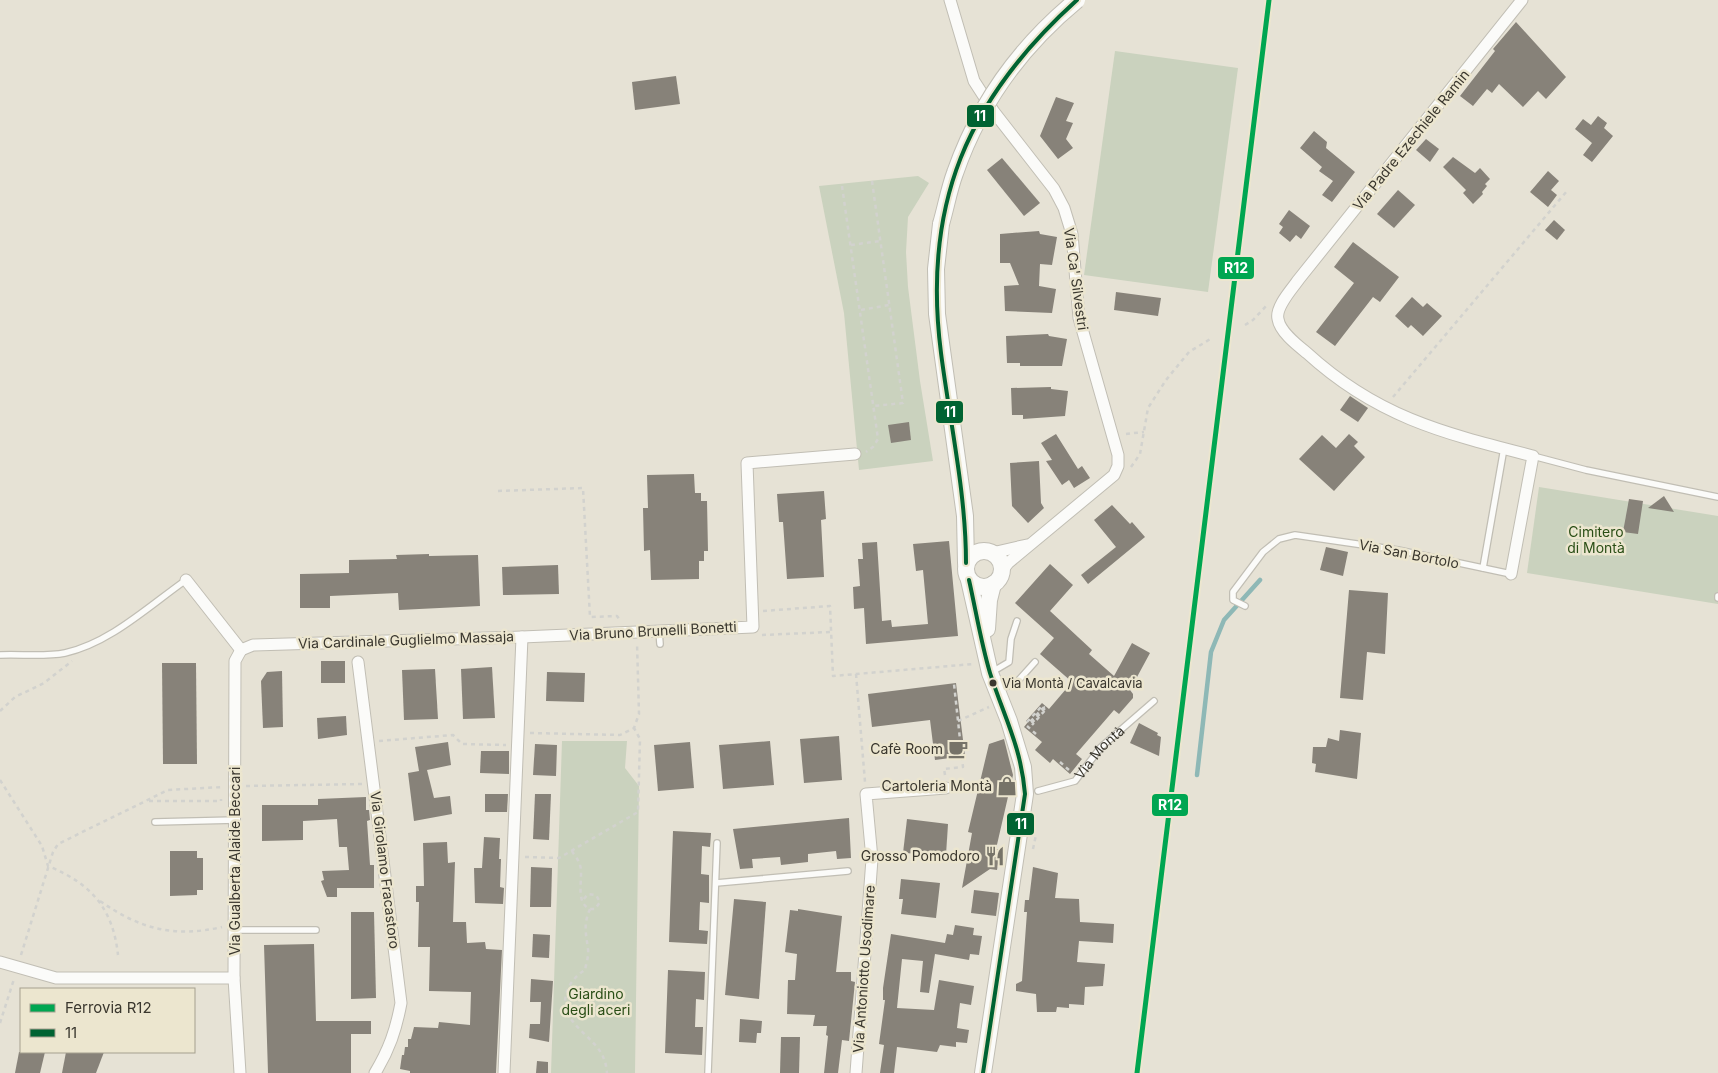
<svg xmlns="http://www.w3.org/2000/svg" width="1718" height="1073" font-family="Inter,sans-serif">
<rect width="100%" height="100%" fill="#e6e2d5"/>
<g fill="#cad2be">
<polygon points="1115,51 1238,68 1208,292 1084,275"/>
<polygon points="918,176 929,183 908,217 906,252 908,287 920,381 933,461 859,470 844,313 819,186"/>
<polygon points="1539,487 1718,516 1718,604 1527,573"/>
<polygon points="562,741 627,741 625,768 639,786 635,1073 551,1073"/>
</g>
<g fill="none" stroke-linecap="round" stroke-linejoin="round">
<polyline stroke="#8eb8b6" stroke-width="4.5" points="1197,775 1211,652 1224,620 1260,580"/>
</g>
<g fill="#878279">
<polygon points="1516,22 1566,77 1546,99 1538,91 1523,107 1499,84 1492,93 1487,89 1473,106 1460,96 1495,51 1493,49"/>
<polygon points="676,76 680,104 635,110 632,82"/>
<polygon points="1056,97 1074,103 1066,121 1073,123 1066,139 1073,148 1058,159 1040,136"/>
<polygon points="1598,116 1607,123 1604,128 1613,136 1592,162 1583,155 1592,143 1575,129 1583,119 1591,125"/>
<polygon points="1314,131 1327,142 1326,148 1355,172 1332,202 1322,195 1333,181 1319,171 1322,167 1300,148"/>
<polygon points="1426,139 1439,149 1430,162 1416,150"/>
<polygon points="1453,157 1475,173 1480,168 1490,179 1485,184 1487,186 1482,192 1483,194 1473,204 1463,193 1466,190 1443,167"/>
<polygon points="1002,158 1040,203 1024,216 987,170"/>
<polygon points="1548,171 1559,181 1551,190 1557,195 1548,207 1530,192"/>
<polygon points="1398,190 1415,205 1394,228 1377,214"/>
<polygon points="1289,210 1310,226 1301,239 1296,235 1290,242 1279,233 1283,227 1279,224"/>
<polygon points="1554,220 1565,230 1557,240 1545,230"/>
<polygon points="1039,231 1040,234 1057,237 1052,265 1040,264 1039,286 1056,289 1052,313 1005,311 1004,286 1019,285 1010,263 1000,263 1000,234"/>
<polygon points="1353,242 1399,277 1380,302 1373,297 1335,346 1316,332 1354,283 1334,267"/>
<polygon points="1116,292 1161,298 1158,316 1114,310"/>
<polygon points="1412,297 1423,307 1427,303 1442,316 1423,336 1411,325 1408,328 1395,316"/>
<polygon points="1048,334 1049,336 1067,339 1062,366 1020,366 1020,363 1007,363 1006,336"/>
<polygon points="1051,387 1051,389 1068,391 1065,416 1023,419 1023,415 1012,415 1011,388"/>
<polygon points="1350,396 1368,408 1358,422 1340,410"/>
<polygon points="909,422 911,440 891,443 888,425"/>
<polygon points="1056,434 1078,469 1082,466 1090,478 1074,488 1069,480 1062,485 1046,461 1052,460 1041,443"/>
<polygon points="1349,434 1358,442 1354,446 1365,457 1334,491 1299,459 1322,435 1336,448"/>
<polygon points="1039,461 1041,503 1044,508 1028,523 1012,506 1010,463"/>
<polygon points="694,474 695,493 701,493 701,501 707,501 708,551 704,551 704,561 699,561 699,579 651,580 650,550 644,551 643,508 648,508 647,475"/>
<polygon points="824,491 826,519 821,520 824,577 787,579 783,522 779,522 777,494"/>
<polygon points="1664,496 1674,512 1648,508"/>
<polygon points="1629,499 1643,501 1638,534 1623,532"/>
<polygon points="1112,505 1130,524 1132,522 1145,537 1088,584 1081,575 1116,547 1094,520"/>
<polygon points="949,541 958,636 866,644 864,608 854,609 853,587 860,586 858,559 863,559 862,543 877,542 882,621 891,620 892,627 928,624 923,570 916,571 913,544"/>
<polygon points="1326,547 1348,552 1343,576 1320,570"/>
<polygon points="429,554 429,556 478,555 480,606 399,610 398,593 330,596 330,608 300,608 300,574 349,573 349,560 397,559 396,555"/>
<polygon points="1050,564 1073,585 1050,611 1092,650 1089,654 1114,676 1132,643 1150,653 1130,690 1133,694 1133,698 1119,714 1114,710 1076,754 1082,759 1070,774 1053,759 1050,763 1035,750 1042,742 1024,727 1028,722 1026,721 1042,703 1049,709 1072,682 1040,654 1054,638 1015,603"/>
<polygon points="558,565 559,594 503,595 502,567"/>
<polygon points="1349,590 1388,593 1385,654 1367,652 1363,700 1340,698"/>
<rect x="321" y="661" width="24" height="22"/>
<polygon points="162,663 196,663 197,764 163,764"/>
<polygon points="492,667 495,718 463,719 461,669"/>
<polygon points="435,669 438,719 404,720 402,670"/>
<polygon points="282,671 283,727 263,728 261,681 267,672"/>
<polygon points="547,672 585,673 584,702 546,701"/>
<polygon points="956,683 965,756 935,760 930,720 872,727 868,694"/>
<polygon points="346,716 347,735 318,739 317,718"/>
<polygon points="1139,723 1158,733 1157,735 1161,737 1159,756 1130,743"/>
<polygon points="1340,730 1361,733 1357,779 1315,772 1316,764 1312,763 1313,747 1326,747 1328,738 1339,741"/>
<polygon points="839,736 842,780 804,783 800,739"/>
<polygon points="1004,739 1013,775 996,849 1000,850 997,870 990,869 962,888 972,833 968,832 989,744"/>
<polygon points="770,741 774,785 723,789 719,745"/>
<polygon points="448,742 451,765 427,770 434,798 450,796 452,814 414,821 408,773 419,771 415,747"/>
<polygon points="690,742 694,788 658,791 654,745"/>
<polygon points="535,744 557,745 556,776 533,775"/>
<polygon points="481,751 509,751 509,774 480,773"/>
<polygon points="485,794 508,794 507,812 485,812"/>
<polygon points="535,794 551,794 549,840 533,839"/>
<polygon points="366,797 366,810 369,810 370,820 367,821 370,865 374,865 374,888 337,888 337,897 327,897 321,881 324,880 322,871 349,870 347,847 339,847 337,819 303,821 303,840 262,841 262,805 318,805 318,799"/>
<polygon points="849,818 851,858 837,859 836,851 808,854 808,862 781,865 780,857 752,859 753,868 740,869 733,829"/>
<polygon points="907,819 948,824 946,855 903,853"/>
<polygon points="673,831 711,833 710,847 702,846 701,874 709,875 709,903 700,902 699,930 708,931 707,944 669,942"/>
<polygon points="484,837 500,838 499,859 501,859 500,887 504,888 503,904 475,903 474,868 482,868"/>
<polygon points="447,842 448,863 455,862 453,922 466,922 467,943 485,942 486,949 502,950 496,1073 410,1073 410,1071 400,1069 402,1055 404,1055 405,1047 408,1047 408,1039 411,1039 414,1027 438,1028 439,1022 470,1025 471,992 429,991 430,947 418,947 419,902 416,902 416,886 424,886 423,843"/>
<polygon points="170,851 197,851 197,858 203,858 203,890 197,890 197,895 170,896"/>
<polygon points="531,867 552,868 551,907 530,907"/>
<polygon points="1033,867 1058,873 1055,898 1079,899 1080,922 1114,924 1113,943 1079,941 1077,962 1105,964 1103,986 1085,987 1084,1005 1069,1004 1069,1008 1057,1007 1056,1012 1037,1012 1036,994 1016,991 1016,984 1022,981 1027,912 1024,912 1025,900 1029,900"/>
<polygon points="901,879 940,883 936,918 901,914 903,899 899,899"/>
<polygon points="974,890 999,893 996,916 971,913"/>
<polygon points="734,899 766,902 759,999 725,995"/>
<polygon points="798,909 842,916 836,972 851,972 851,981 855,982 849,1041 842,1040 838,1073 824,1073 828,1036 826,1035 827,1026 813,1026 815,1015 787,1014 788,980 795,980 797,954 785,952 790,910 798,911"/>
<polygon points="351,912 374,912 376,998 351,999"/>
<polygon points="955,925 974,928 973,935 982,936 979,955 970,954 969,960 935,954 929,993 920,992 923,961 902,959 897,1008 934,1010 939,980 974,986 971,1005 960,1003 957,1028 969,1030 967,1043 956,1042 956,1047 940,1045 937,1052 897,1047 894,1073 880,1073 884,1045 879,1044 885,1000 883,1000 883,988 891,934 945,943 947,934 953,935"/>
<polygon points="533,934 550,935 549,958 532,957"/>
<polygon points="314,944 316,1021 371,1021 371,1034 351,1034 351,1073 268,1073 264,945"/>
<polygon points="668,970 705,972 704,1000 696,999 695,1027 703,1027 702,1055 665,1053"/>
<polygon points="531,979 553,981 549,1042 529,1038 530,1024 540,1024 541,1002 530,1002"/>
<polygon points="740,1019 762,1021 761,1033 757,1033 756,1043 739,1042"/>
<polygon points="781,1037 800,1037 799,1073 780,1073"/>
<polygon points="19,1052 45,1052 40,1073 15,1073"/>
<polygon points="66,1052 104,1052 96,1073 62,1073"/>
<polygon points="537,1061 548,1062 548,1073 536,1073"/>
</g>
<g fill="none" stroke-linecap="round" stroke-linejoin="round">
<defs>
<g id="lane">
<polyline points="1533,456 1586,470 1718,497"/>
<polyline points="1483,568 1504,448"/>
<polyline points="1718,598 1718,596"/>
<polyline points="1245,606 1233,600 1233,592 1263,552 1279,539 1295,535 1398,550 1511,574"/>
<polyline points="659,631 660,644"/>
<path d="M0,655C21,654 45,657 65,653C110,643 149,606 186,580"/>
<polyline points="992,672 1009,662 1011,639 1017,621"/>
<polyline points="998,690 1017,682 1035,662"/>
<path id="s1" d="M1038,791L1075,781L1101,747L1154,701"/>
<polyline points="155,822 236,820"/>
<polyline points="716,883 848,871"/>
<polyline points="235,930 316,930"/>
<polyline points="708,1073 717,843"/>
</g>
<g id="street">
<polyline points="950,0 974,81 994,112 1054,189 1064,208 1072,234 1079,318 1118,455 1118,466 1114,475 1008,563 1001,572"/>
<polyline points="992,553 1027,545"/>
<path d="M1511,574L1533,456C1443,433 1377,417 1307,353C1297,345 1280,332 1278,319C1275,307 1292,289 1299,279L1522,0"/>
<polyline points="186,580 241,650"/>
<polyline points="241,650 253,645 522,637 753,627 747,463 855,454"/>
<path d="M358,662L401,1003C396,1030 389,1050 375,1073"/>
<polyline points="0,962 56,978 234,978"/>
<polyline points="240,1073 234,978 235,661 241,650"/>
<polyline points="504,1073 522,637"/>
<polyline points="856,1073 872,859 866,794 946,788"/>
</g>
<g id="secondary">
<polyline points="941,224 936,269 937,314 965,516 966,563"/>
<circle cx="984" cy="569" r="18"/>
<polyline points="969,580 990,673 1009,721 1023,767 1025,794 983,1073"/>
<polyline points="987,629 989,600 993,584"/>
</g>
</defs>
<use href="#lane" stroke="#c1beb4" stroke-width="8"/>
<use href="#street" stroke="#c1beb4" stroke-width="13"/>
<use href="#secondary" stroke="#c1beb4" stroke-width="18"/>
<g stroke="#d2d2ce" stroke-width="2.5" stroke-dasharray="4 4" stroke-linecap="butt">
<polyline points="872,181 903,403 874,406"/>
<polyline points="842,186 878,439 873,447 866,452"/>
<polyline points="851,245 880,241"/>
<polyline points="861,310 889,305"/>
<polyline points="1245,325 1253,320 1268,304"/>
<polyline points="1393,397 1567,191"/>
<polyline points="1126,434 1144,432"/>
<polyline points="1131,467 1140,454 1148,408 1166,380 1189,352 1212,338"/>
<polyline points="498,491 583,488 590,617 617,616 620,620"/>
<polyline points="763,611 830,606 833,676 973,664"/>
<polyline points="762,635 830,632"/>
<polyline points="856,674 865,782"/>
<polyline points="0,711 15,697 44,683 72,661"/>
<polyline points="958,721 989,707"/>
<polyline points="1027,722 1042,706 1044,707 1030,722 1031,724 1045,708 1046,709 1032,725"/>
<polyline points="1027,726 1036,734"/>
<polyline points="530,733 620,735 634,728 639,714 637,643"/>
<polyline points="379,741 453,735 462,744 506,745"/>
<polyline points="1060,762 1070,771"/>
<polyline points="945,775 944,769 963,767 954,684"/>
<path d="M0,780L42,846L48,866C92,884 113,909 118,955"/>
<polyline points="246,786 363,784"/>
<polyline points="149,801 221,801 221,799"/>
<polyline points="1033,849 1036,835"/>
<path d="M572,851C574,855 579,860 580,865C584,878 574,902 590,909H595L600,902L596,895L588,894L583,900"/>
<polyline points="525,857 559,858 638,812 640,739 634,728"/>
<path d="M100,901C140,929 174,938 222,927"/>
<path d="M590,909C583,925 586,933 588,949C589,956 586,964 585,970C568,980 558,1002 571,1019C585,1039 605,1045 607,1073"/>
<polyline points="21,955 53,852 58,844 168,790 223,787"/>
<polyline points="0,1023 14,979"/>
</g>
<use href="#lane" stroke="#fbfbf9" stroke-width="5.5"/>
<use href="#street" stroke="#fbfbf9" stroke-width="11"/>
<use href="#secondary" stroke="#fbfbf9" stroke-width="16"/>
<defs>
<path id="secondary-bridge" d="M941,224C946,207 949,189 955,173C979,104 1021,46 1077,0"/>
</defs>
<use href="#secondary-bridge" stroke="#c1beb4" stroke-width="18" stroke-linecap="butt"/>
<use href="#secondary-bridge" stroke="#fbfbf9" stroke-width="16"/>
<defs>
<g id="bus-1">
<path d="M966,563C966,493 950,423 941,353C922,205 967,99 1077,0"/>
<path d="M969,580C976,611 981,643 990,673C1004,717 1021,746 1025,794L983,1073"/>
</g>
</defs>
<use href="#bus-1" stroke="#ece6cf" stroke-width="8"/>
<use href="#bus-1" stroke="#006332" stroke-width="4"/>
<defs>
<polyline id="rail-1" points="1137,1073 1269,0"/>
</defs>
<use href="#rail-1" stroke="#ece6cf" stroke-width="9"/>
<use href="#rail-1" stroke="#00a651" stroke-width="5"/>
</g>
<defs>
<symbol id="cafe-bare" viewBox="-9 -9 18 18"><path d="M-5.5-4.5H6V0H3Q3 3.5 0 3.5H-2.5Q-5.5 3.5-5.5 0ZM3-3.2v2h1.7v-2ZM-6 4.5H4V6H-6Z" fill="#767368" stroke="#ece6cf" stroke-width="2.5" paint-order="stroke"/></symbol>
<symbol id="shop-bare" viewBox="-9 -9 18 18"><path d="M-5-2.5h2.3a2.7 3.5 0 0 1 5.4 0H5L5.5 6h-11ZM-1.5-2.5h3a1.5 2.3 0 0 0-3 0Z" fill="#767368" stroke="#ece6cf" stroke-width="2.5" paint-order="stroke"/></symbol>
<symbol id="restaurant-bare" viewBox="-9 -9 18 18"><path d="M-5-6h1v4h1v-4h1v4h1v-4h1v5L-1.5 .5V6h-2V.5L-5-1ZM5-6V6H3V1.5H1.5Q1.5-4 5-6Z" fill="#767368" stroke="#ece6cf" stroke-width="2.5" paint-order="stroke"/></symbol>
</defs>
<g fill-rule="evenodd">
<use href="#cafe-bare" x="944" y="735" width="28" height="28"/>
<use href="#shop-bare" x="993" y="772" width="28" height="28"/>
<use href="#restaurant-bare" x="981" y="842" width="28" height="28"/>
</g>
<circle fill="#3a372e" stroke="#ece6cf" stroke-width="2" cx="993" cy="683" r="4.5"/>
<g text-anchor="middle" stroke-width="5" stroke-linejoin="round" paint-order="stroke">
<g font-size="13" fill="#3a372e" stroke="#ece6cf" text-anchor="start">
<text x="1002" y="688">Via Montà / Cavalcavia</text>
</g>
<g font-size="14" fill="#3a372e" stroke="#ece6cf">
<text transform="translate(1411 140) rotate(-51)" y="5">Via Padre Ezechiele Ramin</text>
<text transform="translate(1076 279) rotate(82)" y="5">Via Ca' Silvestri</text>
<text transform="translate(1409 554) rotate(11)" y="5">Via San Bortolo</text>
<text transform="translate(653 631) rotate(-3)" y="5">Via Bruno Brunelli Bonetti</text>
<text transform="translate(406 640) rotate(-2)" y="5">Via Cardinale Guglielmo Massaja</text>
<text dy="5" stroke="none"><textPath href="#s1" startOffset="76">Via Montà</textPath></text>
<text transform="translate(235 861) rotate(-90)" y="5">Via Gualberta Alaide Beccari</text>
<text transform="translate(385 870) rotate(83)" y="5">Via Girolamo Fracastoro</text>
<text transform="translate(864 969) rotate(-86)" y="5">Via Antoniotto Usodimare</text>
</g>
<g font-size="14" fill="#2a4e16" stroke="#ece6cf">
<text x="1596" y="537">Cimitero<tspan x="1596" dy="16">di Montà</tspan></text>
<text x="596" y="999">Giardino<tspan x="596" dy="16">degli aceri</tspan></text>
</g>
<g font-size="14" fill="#3a372e" stroke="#ece6cf" text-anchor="end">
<text x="943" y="754">Cafè Room</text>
<text x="992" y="791">Cartoleria Montà</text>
<text x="980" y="861">Grosso Pomodoro</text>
</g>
</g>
<g stroke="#ece6cf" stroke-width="2">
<rect x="966" y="104" width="29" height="24" rx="5" fill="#006332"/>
<rect x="1217" y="256" width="38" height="24" rx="5" fill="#00a651"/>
<rect x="935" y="400" width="29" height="24" rx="5" fill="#006332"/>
<rect x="1151" y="793" width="38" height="24" rx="5" fill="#00a651"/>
<rect x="1006" y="812" width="29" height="24" rx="5" fill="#006332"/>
</g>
<g font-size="14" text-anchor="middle" font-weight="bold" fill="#fff">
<text x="980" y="121">11</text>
<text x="1236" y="273">R12</text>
<text x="950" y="417">11</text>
<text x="1170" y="810">R12</text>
<text x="1021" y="829">11</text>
</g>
<rect x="20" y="988" width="175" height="65" fill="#ece6cf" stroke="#a5a08f"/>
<rect x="30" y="1004" width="25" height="8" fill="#00a651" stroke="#a5a08f"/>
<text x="65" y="1013" font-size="15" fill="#3a372e">Ferrovia R12</text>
<rect x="30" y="1029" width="25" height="8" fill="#006332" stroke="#a5a08f"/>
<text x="65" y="1038" font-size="15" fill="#3a372e">11</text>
</svg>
